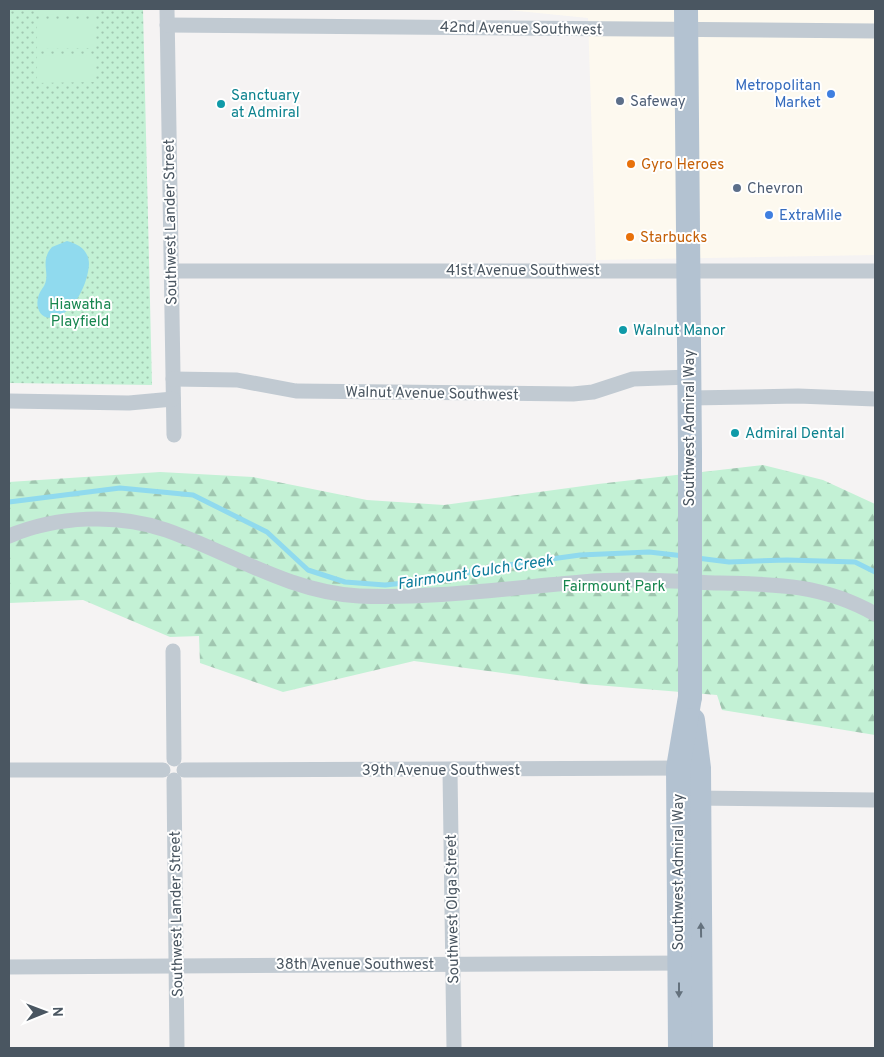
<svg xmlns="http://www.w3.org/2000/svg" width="884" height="1057" font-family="Overpass,sans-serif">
<defs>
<pattern id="forest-firs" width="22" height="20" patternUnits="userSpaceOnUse" patternTransform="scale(1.25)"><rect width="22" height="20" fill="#c3f1d5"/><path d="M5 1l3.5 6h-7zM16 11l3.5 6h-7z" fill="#a0c6b0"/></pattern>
<pattern id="park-dots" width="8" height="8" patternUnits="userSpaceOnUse" patternTransform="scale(1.25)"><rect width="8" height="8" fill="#c3f1d5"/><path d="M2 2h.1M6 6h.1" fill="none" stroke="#a0c6b0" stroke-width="1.8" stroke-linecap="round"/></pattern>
</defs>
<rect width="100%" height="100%" fill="#f5f3f3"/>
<polygon fill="#fdf9ef" points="498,9 875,9 875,255 596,260 588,18"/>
<polygon fill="url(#forest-firs)" points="763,465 823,480 875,504 875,735 722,710 717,695 584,684 414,661 283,692 200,663 199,636 170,637 83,600 9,603 9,482 160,472 253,477 367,500 444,505 598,484"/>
<polygon fill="url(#park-dots)" points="9,9 143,9 152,385 9,383"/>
<g fill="#c3f1d5">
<polygon points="37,9 96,9 96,14 37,15"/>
<polygon points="37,21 96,21 96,48 37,49"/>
<polygon points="96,55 96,82 37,83 37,56"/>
</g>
<path fill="#90daee" d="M67,241C79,244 89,251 89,264C88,283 75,312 55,317C37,322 33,301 42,289C53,275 38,263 52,247Z"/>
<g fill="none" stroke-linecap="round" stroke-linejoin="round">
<g stroke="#90daee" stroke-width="5">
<polyline points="9,502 120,488 193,495 267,532 308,570 345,582 385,585 434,580 493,567 580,555 649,552 684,556"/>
<polyline points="697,558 729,562 787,560 855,562 875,572"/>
</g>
<g stroke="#c1cad2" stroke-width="15">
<polyline points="167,9 174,435"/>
<polyline points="167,25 875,31"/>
<polyline points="171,271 875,271"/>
<polyline points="173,379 237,380 296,391 573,394 593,392 633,379 690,377"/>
<polyline points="690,398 798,396 875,399"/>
<polyline points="9,401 129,403 173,399"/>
<path d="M9,536C56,516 118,513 166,530C231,553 289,592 359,596C433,599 508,588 582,582C626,578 671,581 715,583C774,584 822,584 875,614"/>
<polyline points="173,651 174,759"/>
<polyline points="9,770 163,770"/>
<polyline points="184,770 685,768"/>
<polyline points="450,771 454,1048"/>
<polyline points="174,780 177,1048"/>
<polyline points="692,798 875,800"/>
<polyline points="9,967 687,963"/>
</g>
<g stroke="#b3c2d1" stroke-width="24">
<polyline points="686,9 690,453"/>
<polyline points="693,720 699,768 701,1048"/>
<polyline points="680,1048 678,768 690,697"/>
</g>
<polyline stroke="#b3c2d1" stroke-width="24" points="690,453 690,697"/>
</g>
<defs><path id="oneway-solid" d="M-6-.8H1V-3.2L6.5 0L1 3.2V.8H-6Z" transform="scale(1.25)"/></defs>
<g fill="#64717d">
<use href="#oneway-solid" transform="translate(701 930) rotate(-91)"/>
<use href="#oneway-solid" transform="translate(679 990) rotate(90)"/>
</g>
<g fill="#3f7fe0" stroke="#fff" stroke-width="2">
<circle cx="831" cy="94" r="5"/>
<circle cx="769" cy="215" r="5"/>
</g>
<g fill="#5c6f8a" stroke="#fff" stroke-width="2">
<circle cx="620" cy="101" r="5"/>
<circle cx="737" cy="188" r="5"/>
</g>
<g fill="#0f9aa8" stroke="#fff" stroke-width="2">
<circle cx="221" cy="104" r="5"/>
<circle cx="623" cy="330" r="5"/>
<circle cx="735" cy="433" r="5"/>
</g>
<g fill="#e8710a" stroke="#fff" stroke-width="2">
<circle cx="631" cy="164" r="5"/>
<circle cx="630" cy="237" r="5"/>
</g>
<g text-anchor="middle" stroke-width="4" stroke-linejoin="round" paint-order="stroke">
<g font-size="15" fill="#4a5661" stroke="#fff">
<text transform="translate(521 28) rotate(1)" y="5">42nd Avenue Southwest</text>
<text transform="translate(170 222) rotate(-91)" y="5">Southwest Lander Street</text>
<text x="523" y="275">41st Avenue Southwest</text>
<text transform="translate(432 393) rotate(1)" y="5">Walnut Avenue Southwest</text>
<text transform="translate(689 428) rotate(-90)" y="5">Southwest Admiral Way</text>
<text x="441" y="775">39th Avenue Southwest</text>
<text transform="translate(678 872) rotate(-90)" y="5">Southwest Admiral Way</text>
<text transform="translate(452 909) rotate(-91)" y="5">Southwest Olga Street</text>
<text transform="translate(176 914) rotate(-91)" y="5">Southwest Lander Street</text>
<text x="355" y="969">38th Avenue Southwest</text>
</g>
<g font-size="15" fill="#366cbe" stroke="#fff" text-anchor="end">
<text x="821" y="90">Metropolitan<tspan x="821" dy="17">Market</tspan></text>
<text x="779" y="220" text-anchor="start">ExtraMile</text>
</g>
<g font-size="15" fill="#0d838f" stroke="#fff" text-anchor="start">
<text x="231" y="100">Sanctuary<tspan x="231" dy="17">at Admiral</tspan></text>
<text x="633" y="335">Walnut Manor</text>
<text x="745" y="438">Admiral Dental</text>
</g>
<g font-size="15" fill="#4e5e75" stroke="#fff" text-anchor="start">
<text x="630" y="106">Safeway</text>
<text x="747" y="193">Chevron</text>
</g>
<g font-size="15" fill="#c56008" stroke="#fff" text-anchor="start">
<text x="641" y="169">Gyro Heroes</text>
<text x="640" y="242">Starbucks</text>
</g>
<g font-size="15" fill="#17864f" stroke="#fff">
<text x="80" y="309">Hiawatha<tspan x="80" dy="17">Playfield</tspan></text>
<text x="614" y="591">Fairmount Park</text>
</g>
<g font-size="16" font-style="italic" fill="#0c7c9b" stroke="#fff">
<text transform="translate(475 571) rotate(-9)" y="6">Fairmount Gulch Creek</text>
</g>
</g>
<rect width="884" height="1057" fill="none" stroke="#4a5661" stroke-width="20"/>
<g transform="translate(45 1012) rotate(89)" stroke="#ffffff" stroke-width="4" paint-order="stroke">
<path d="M0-4L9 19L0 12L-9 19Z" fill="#4a5661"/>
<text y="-8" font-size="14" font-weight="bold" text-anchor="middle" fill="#4a5661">N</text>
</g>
</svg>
